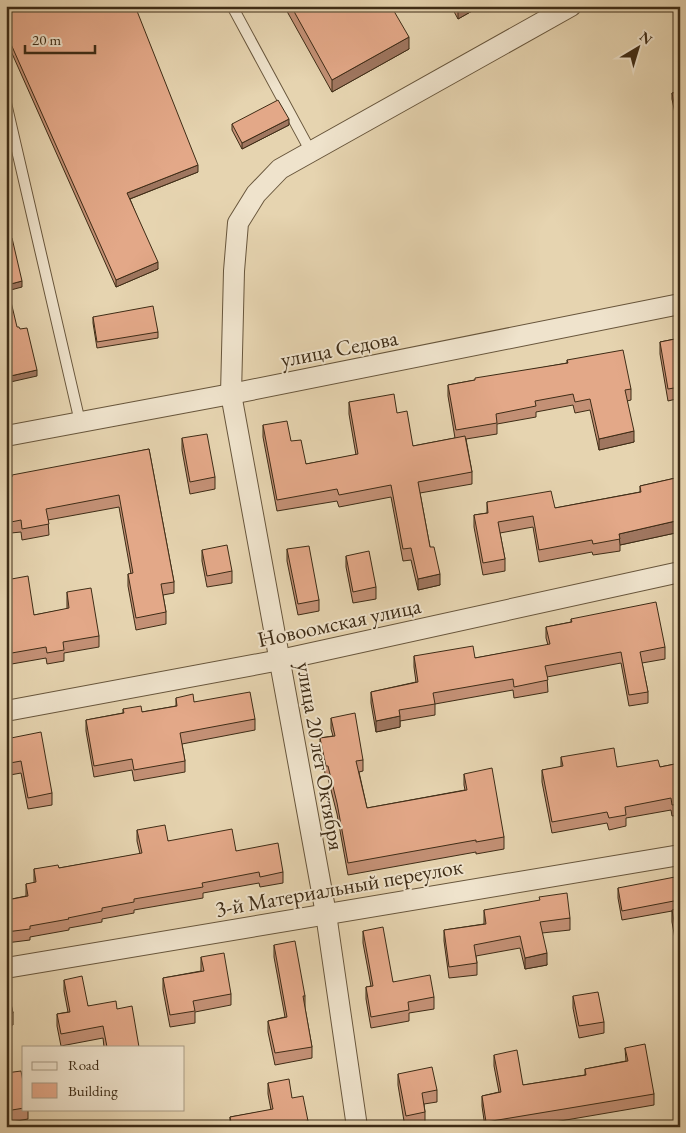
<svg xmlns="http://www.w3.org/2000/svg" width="686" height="1133" font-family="'EB Garamond',serif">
<rect width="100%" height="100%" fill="#e6d4b0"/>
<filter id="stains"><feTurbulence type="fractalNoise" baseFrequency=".004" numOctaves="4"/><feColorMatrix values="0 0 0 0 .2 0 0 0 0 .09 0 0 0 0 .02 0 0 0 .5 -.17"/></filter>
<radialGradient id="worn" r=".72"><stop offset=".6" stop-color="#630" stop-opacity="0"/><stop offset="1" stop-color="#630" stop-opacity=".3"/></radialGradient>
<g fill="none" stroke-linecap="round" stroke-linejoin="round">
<defs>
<g id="service">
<polyline points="232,6 311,152"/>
<polyline points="6,103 80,422"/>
</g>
<g id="minor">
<polyline points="6,436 231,394 680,304"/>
<polyline points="6,711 280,660 680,572"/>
<polyline points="6,968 680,855"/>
<polyline points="357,1127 326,914 231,394 234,271 238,223 256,194 280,169 571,6"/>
</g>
</defs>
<use href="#service" stroke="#68563c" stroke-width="12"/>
<use href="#minor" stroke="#68563c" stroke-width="22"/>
<use href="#service" stroke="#efe3cc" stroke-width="10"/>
<use href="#minor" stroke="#efe3cc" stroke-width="20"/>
</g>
<g fill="#c39075" stroke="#3e2c16">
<polygon points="6,6 198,172 130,199 158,269 116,287 6,40"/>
<polygon points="284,6 391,6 409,49 332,92"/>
<polygon points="451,6 481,6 458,19"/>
<polygon points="680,92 680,122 677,123 672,99 672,93"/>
<polygon points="232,124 289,125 242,149 232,130"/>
<polygon points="93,317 158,332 158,338 97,348 93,323"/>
<polygon points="680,338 680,398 668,401 660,354 660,342"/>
<polygon points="567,360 631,389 631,400 627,401 634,442 599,450 590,410 575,413 573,405 536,412 536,417 497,424 497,434 466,439 472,472 472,484 420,493 430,547 440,585 418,590 411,560 403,561 391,497 339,507 337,501 277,511 263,437 263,425 291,441 306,464 356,455 349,414 349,402 397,413 413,446 455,438 448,396 448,385 567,363"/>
<polygon points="182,438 215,477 215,489 190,494 182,450"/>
<polygon points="149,449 174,582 174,593 163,595 166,612 166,624 136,630 128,586 128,574 131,574 119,507 48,520 49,535 22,540 21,532 11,533 10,525 6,526 6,478"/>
<polygon points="680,477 680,532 620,545 620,551 593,555 592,552 539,562 533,527 500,533 505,559 505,571 483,575 474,527 474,515 487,513 487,502 555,508 640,492 640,486"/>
<polygon points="287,549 319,600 319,611 298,615 287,561"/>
<polygon points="202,550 232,571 232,583 207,587 202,561"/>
<polygon points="346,556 376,587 376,599 353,603 346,567"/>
<polygon points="6,580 34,615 67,609 67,592 99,636 99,647 64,653 64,661 47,664 46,658 6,665"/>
<polygon points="571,619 665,647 665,659 642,663 648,692 648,703 629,706 621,663 547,677 548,692 514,698 513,690 435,704 435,715 400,721 400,727 376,732 371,703 371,692 416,682 414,667 414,656 475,658 548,645 546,638 546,627 571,622"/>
<polygon points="176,698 194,702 255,719 255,730 182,744 185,761 185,772 134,781 132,770 94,777 86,731 86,720 123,713 123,709 142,712 176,706"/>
<polygon points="331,718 363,760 363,771 359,772 367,808 465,790 464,785 464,774 504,837 504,849 476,854 476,852 348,875 337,814 328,778 326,778 320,750 320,738 333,736 331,729"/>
<polygon points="6,739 52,793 52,805 28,809 21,773 10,775 6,756"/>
<polygon points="561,757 617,767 660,767 680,763 680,815 672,816 671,810 626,818 626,826 609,830 607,823 552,833 542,782 542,770 561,767"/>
<polygon points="137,830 168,841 236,851 283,872 283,883 260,887 259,883 203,893 203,898 134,910 134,913 102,919 102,922 69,928 69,930 30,937 30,940 6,943 7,900 26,896 26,884 34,883 34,869 59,868 140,854 137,841"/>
<polygon points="618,888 679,900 680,960 679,961 672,922 672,911 622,920 618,898"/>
<polygon points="484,910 570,918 570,930 542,933 547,965 525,969 520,948 476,956 477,963 477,975 449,978 444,941 444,930 484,924"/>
<polygon points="363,931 393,982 434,997 434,1009 409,1013 409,1021 371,1028 366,999 366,987 371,986 363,943"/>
<polygon points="274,945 305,996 305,1008 312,1047 312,1058 275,1065 268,1032 268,1021 285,1017 274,957"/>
<polygon points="201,957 231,994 231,1005 195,1012 195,1023 170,1027 163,990 163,978 201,971"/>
<polygon points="64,980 88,1006 117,1009 139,1047 104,1047 103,1038 61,1046 57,1026 57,1014 68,1012 64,991"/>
<polygon points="6,985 13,1013 13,1025 6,1026"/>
<polygon points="573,996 604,1022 604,1033 579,1038 573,1008"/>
<polygon points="625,1048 654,1094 654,1105 525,1127 485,1127 482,1106 482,1096 499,1092 494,1066 494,1055 523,1085 585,1075 585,1069 626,1061"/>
<polygon points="6,1073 24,1087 24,1109 28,1109 28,1119 6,1123"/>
<polygon points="398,1074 437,1090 437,1102 424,1104 425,1112 425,1124 410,1127 405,1127 398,1085"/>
<polygon points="268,1083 292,1098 308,1121 308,1127 230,1127 230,1117 271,1110 268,1094"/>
</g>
<g fill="#9f765f" stroke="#3e2c16">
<polygon points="466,6 481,6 458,19 458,11"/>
<polygon points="409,37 409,49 332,92 332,80"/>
<polygon points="289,119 289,125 242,149 242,143"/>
<polygon points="198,165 198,172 127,200 127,193"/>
<polygon points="158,262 158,269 116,287 116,280"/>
<polygon points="22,281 22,287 7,291 7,285"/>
<polygon points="37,370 37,376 6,383 6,377"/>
<polygon points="634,431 634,442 599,450 599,439"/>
<polygon points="680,520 680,532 620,545 619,534"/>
<polygon points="440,574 440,585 418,590 418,579"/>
<polygon points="400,716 400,727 376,732 376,721"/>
<polygon points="547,953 547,965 525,969 525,958"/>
</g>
<g fill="#e3a888" stroke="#3e2c16">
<polygon points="6,6 135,6 198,165 127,193 158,262 116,280 6,33"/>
<polygon points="291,6 391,6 409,37 332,80"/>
<polygon points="455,6 466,6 458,11"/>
<polygon points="680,92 680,116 677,117 672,93"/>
<polygon points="278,100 289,119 242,143 232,124"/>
<polygon points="12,238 22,281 7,285 17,327 19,327 20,329 27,328 37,370 6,377 6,239"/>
<polygon points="153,306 158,332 97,342 93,317"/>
<polygon points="680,338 680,387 668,389 660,342"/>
<polygon points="623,350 631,389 625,390 634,431 599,439 590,399 575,402 573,394 535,401 536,406 496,414 497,423 456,430 448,385 475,380 475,378 568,363 567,360"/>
<polygon points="394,394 397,413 407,411 413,446 465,436 472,472 418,482 430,547 434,547 440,574 418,579 411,548 403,549 391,485 339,495 337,489 277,500 263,425 287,421 291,441 301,440 306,464 358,454 349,402"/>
<polygon points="207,434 215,477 190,482 182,438"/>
<polygon points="149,449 174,582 161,584 166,612 136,618 128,574 133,573 119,495 46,509 49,524 22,529 21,520 11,522 10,514 6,515 6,478 13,476 12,475"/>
<polygon points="680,477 680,520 619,534 620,539 593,544 592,540 539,550 533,516 498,522 505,559 483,563 474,515 488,513 487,502 551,491 555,508 641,492 640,486"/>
<polygon points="227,545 232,571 207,576 202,550"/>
<polygon points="309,546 319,600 298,604 287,549"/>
<polygon points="369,551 376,587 353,592 346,556"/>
<polygon points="28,576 34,615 69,608 67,592 91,588 99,636 63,642 64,650 47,653 46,647 6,654 6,580"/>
<polygon points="656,602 665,647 640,652 648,692 629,695 621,652 545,666 548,680 514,687 513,679 433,693 435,704 399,710 400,716 376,721 371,692 418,682 414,656 473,646 475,658 550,644 546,627 572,622 571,619"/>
<polygon points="250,692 255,719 180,733 185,761 134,770 132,759 94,766 86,720 124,713 123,709 141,706 142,712 177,706 176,698 193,694 194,702"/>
<polygon points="355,713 363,760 356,761 367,808 467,790 464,774 492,768 504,837 476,842 476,840 348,863 337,803 328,766 326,766 320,738 335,736 331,718"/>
<polygon points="41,732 52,793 28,798 21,761 10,763 6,744 6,739"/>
<polygon points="614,748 617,767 658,760 660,767 680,763 680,804 672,805 671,798 625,807 626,815 609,818 607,812 552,822 542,770 563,766 561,757"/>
<polygon points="165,825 168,841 232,829 236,851 278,843 283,872 260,877 259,872 202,883 203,887 134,899 134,902 102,908 102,911 68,918 69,919 30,926 30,929 6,932 6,907 8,907 7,900 28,896 26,884 36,882 34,869 58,865 59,868 142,853 137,830"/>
<polygon points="675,877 679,900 622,911 618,888"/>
<polygon points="567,893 570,918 540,922 547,953 525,958 520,936 474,945 477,963 449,967 444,930 486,924 484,910 540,900 539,897"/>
<polygon points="680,908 680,949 679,949 672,910"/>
<polygon points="383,927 393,982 430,975 434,997 408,1002 409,1010 371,1017 366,987 373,986 363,931"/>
<polygon points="295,941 305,996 303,996 312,1047 275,1053 268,1021 287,1017 274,945"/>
<polygon points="224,953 231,994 193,1001 195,1011 170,1015 163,978 204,971 201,957"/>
<polygon points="82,976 88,1006 116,1001 117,1009 132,1006 139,1047 107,1047 103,1026 61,1034 57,1014 70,1012 64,980"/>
<polygon points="6,985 7,985 13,1013 6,1014"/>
<polygon points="598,992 604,1022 579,1026 573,996"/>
<polygon points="645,1044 654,1094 486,1122 482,1096 501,1092 494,1055 517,1050 523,1085 586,1075 585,1069 628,1061 625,1048"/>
<polygon points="432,1067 437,1090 422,1093 425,1112 406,1116 398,1074"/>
<polygon points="21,1071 24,1087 24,1108 6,1111 6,1073"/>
<polygon points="289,1079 292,1098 303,1096 308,1121 297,1123 297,1127 232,1127 230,1117 273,1109 268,1083"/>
</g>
<g text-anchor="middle" stroke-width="4" stroke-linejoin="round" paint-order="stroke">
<g font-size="22" fill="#3e2c16" stroke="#efe3cc">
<text transform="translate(339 348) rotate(-11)" y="8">улица Седова</text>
<text transform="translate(339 622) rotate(-12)" y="8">Новоомская улица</text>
<text transform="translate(321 756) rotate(80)" y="8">улица 20 лет Октября</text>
<text transform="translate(339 887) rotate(-10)" y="8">3-й Материальный переулок</text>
</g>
</g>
<rect width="686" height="1133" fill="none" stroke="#e6d4b0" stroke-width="25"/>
<rect x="8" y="8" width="671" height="1118" fill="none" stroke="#3e2c16" stroke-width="2.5"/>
<rect x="12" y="12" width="661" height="1108" fill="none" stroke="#3e2c16"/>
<rect x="22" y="1046" width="162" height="65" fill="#efe3cc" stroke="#a89a83"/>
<rect x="32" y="1062" width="25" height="8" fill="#efe3cc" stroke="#a89a83"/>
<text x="68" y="1070" font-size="15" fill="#3e2c16">Road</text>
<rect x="32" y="1083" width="25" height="15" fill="#e3a888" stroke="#a89a83"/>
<text x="68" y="1096" font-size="15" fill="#3e2c16">Building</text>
<g transform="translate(638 48) rotate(38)" stroke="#efe3cc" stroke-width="4" paint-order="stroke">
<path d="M0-4L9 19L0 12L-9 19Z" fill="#3e2c16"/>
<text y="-8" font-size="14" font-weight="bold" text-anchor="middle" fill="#3e2c16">N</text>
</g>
<path d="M25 45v8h70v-8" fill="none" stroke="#3e2c16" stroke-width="2.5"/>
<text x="32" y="45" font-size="15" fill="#3e2c16" stroke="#efe3cc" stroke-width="4" paint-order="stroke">20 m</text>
<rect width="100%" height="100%" filter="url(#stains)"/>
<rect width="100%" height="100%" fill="url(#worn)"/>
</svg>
